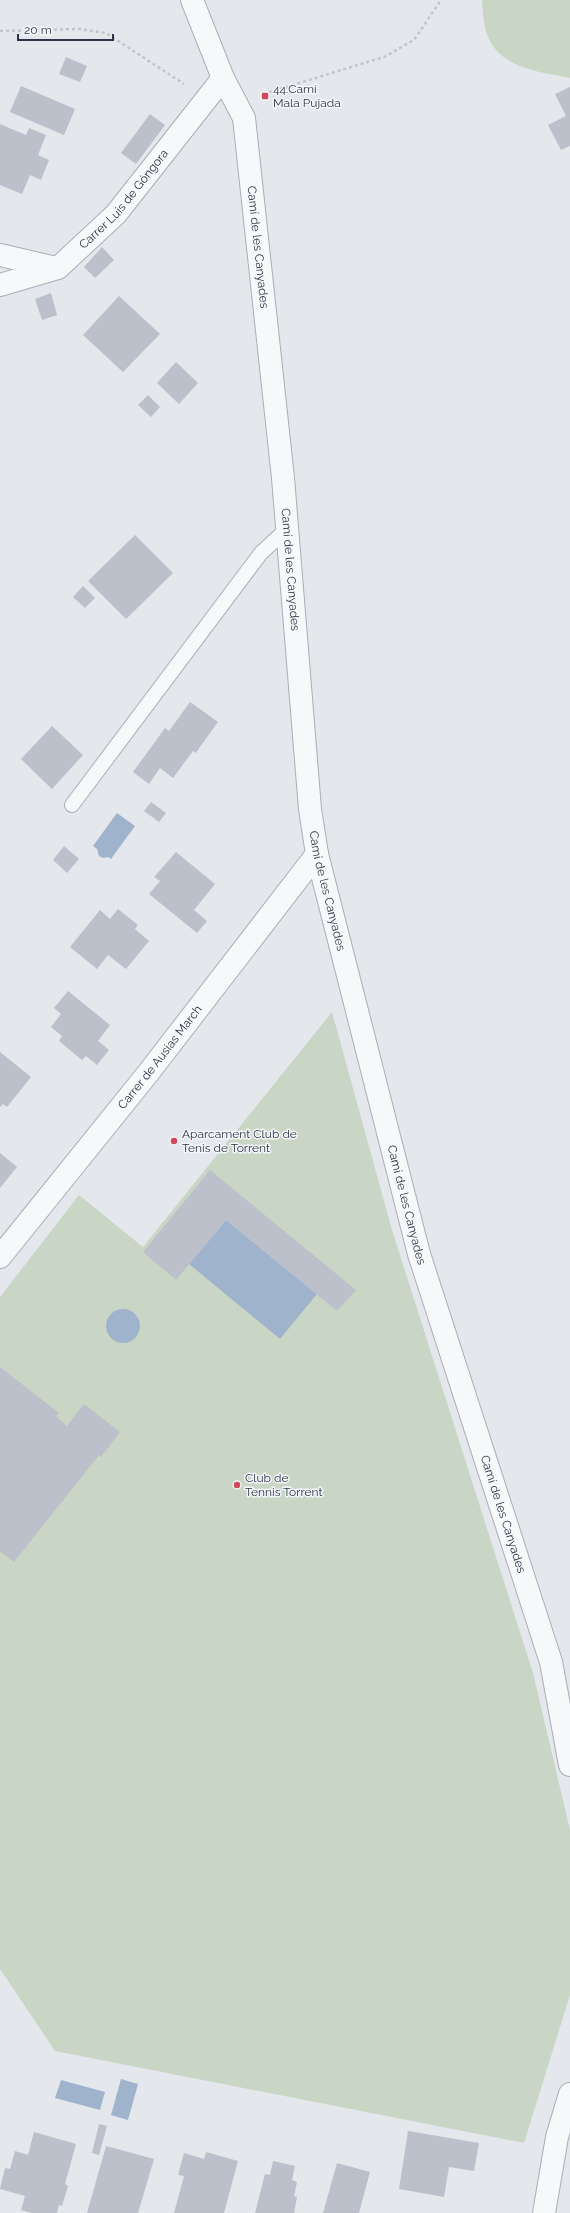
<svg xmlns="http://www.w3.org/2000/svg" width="570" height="2213" font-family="Raleway,sans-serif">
<rect width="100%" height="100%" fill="#e4e7ec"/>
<g fill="#c9d6c5">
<path d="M482,0H570V78C540,72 498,68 487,34C483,23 483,11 482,0Z"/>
<polygon points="332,1012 392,1230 533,1673 570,1830 570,1995 524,2143 55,2051 0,1969 0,1297 79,1195 143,1247"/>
</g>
<g fill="#9fb4cc">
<polygon points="117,813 135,826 111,859 108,857 103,858 99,856 97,849 93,846"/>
<polygon points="226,1220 317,1294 280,1339 189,1264"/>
<circle cx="123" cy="1326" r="17"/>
<polygon points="121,2079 138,2084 128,2120 111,2115"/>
<polygon points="61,2080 105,2092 100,2110 55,2098"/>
</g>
<g fill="#bbc0ca">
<polygon points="66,57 87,66 80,82 59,74"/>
<polygon points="21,86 75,109 64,135 10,112"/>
<polygon points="570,87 570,146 561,150 548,125 566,116 555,94"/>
<polygon points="150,114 165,125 136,164 121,153"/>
<polygon points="0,124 26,135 29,128 46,135 38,155 49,160 41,180 30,175 22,194 0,185"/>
<polygon points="102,247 114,260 95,278 84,267"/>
<polygon points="51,293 57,315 42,320 35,299"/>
<polygon points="119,296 160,334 123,372 83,335"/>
<polygon points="176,362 198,383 179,404 157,383"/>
<polygon points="148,395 160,407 151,417 138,405"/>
<polygon points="135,535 173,573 126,619 88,581"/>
<polygon points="83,586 95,598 85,608 73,597"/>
<polygon points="190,702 218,722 197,751 196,753 193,751 173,778 160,768 149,784 133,772 165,728 169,731"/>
<polygon points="52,726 83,755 52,789 21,759"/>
<polygon points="151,802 166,813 159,822 144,811"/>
<polygon points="64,846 79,859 67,873 53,860"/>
<polygon points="176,852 215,884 194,910 207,921 197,933 149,894 160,881 154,877"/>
<polygon points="118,909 138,925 135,929 149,941 126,969 108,955 97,969 70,947 100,910 110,919"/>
<polygon points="68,991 110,1025 98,1041 109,1050 97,1065 86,1056 82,1060 59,1041 62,1036 51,1027 61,1014 54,1008"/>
<polygon points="0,1052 31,1077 7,1107 3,1104 0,1107"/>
<polygon points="0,1153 17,1167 0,1188"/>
<polygon points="210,1170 356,1290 337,1311 226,1220 176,1280 143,1252"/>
<polygon points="0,1367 59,1413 56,1416 67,1426 84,1404 120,1432 101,1457 99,1455 14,1562 0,1551"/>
<polygon points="99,2124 107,2126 99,2155 92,2153"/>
<polygon points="408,2131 479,2143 474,2171 449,2167 444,2197 399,2189"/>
<polygon points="34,2132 76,2144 65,2184 68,2186 62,2206 59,2205 57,2213 32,2213 21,2210 25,2196 0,2189 5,2168 10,2169 15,2151 28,2155"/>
<polygon points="106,2146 154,2159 138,2213 87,2213"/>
<polygon points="206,2152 238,2161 224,2213 174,2213 184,2176 178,2175 184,2153 204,2159"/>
<polygon points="273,2161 295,2166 292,2180 297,2182 294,2196 297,2197 294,2213 255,2213 265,2174 270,2175"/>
<polygon points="337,2163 370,2172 359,2213 323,2213"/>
</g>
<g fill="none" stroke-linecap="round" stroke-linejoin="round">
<defs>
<polyline id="service" points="72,805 261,553 287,529"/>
<g id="minor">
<path id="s1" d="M192,0L223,78L244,118L283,478L310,809L317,854L419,1254L551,1662L570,1765"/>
<polyline points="0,255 56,268"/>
<path id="s2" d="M0,285L58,268L116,214L223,78"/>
<path id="s3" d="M0,1257L149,1072L317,854"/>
<polyline points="544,2213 557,2137 570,2094"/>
</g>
</defs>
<use href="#service" stroke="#a9aeb7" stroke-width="16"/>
<use href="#minor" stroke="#a9aeb7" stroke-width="24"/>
<g stroke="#c2c5cb" stroke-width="2.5" stroke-dasharray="3 3" stroke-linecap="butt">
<polyline points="0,31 79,29 106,33 184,84"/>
<polyline points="263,94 384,57 414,40 441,0"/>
</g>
<use href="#service" stroke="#f7f8fa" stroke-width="14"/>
<use href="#minor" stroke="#f7f8fa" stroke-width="22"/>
</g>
<g fill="#d1495b" stroke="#f4f6f9" stroke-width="1.5">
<rect x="261" y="92" width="8" height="8" rx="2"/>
<circle cx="174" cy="1141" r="4"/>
<circle cx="237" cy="1485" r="4"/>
</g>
<g text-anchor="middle" stroke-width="3" stroke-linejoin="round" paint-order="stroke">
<g font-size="12" fill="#2b3445" stroke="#f4f6f9" text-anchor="start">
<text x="273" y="93">44.Camí<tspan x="273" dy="14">Mala Pujada</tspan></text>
<text x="182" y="1138">Aparcament Club de<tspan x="182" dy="14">Tenis de Torrent</tspan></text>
<text x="245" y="1482">Club de<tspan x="245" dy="14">Tennis Torrent</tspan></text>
</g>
<g font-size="12" fill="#2b3445" stroke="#f4f6f9">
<text dy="4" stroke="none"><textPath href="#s2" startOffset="156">Carrer Luis de Góngora</textPath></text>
<text dy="4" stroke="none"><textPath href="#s1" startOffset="259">Camí de les Canyades</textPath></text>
<text dy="4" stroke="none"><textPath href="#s1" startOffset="583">Camí de les Canyades</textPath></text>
<text dy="4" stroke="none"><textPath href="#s1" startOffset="907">Camí de les Canyades</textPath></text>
<text dy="4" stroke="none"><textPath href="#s3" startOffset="256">Carrer de Ausias March</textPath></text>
<text dy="4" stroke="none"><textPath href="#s1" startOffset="1231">Camí de les Canyades</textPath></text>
<text dy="4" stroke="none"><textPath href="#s1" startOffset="1555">Camí de les Canyades</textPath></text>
</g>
</g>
<path d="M18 34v6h95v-6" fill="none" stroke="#2b3445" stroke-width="2"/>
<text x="24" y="34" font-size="12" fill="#2b3445" stroke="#f4f6f9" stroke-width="3" paint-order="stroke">20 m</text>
</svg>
